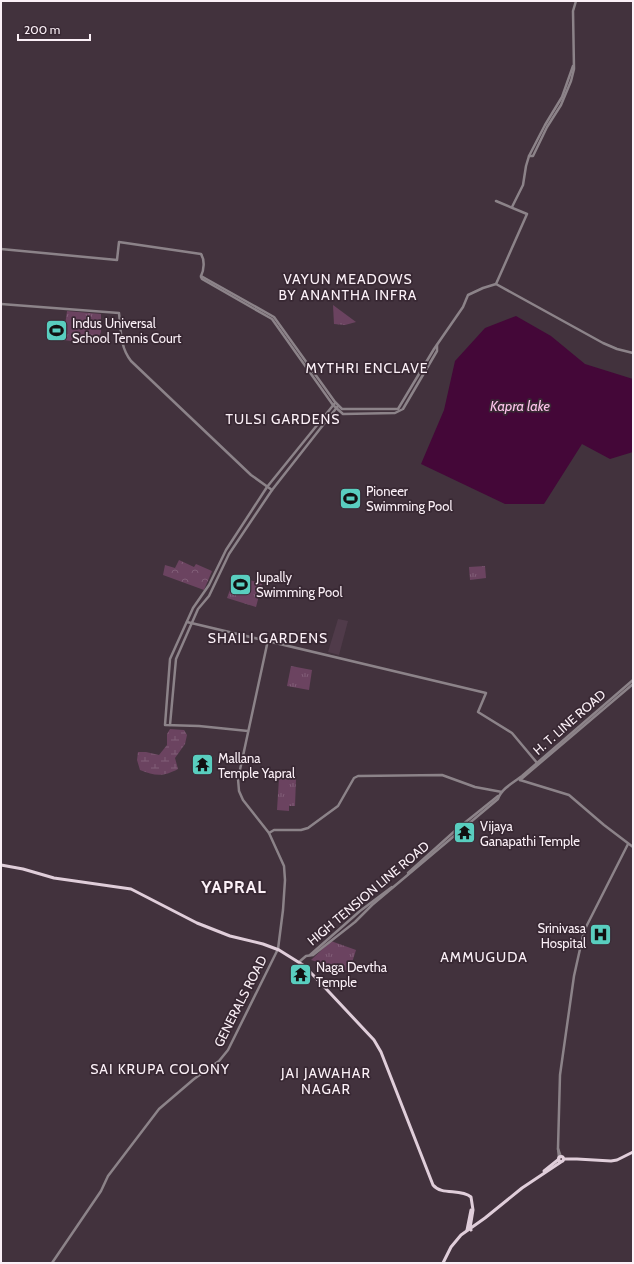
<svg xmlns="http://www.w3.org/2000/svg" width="634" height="1264" font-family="Cabin,sans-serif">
<defs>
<pattern id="grass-tufts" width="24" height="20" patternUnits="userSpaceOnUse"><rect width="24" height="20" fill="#6b4360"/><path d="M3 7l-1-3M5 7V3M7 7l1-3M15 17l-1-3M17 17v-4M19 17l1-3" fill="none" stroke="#815e78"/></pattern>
<pattern id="forest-crowns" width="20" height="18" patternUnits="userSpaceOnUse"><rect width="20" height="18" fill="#6b4360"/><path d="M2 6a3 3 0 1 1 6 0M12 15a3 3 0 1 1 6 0" fill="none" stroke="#815e78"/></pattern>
<pattern id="wetland-marsh" width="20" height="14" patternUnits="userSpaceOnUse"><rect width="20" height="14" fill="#6b4360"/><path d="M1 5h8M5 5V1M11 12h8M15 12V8" fill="none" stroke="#815e78"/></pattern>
</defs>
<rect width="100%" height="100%" fill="#42323d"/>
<polygon fill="#503b4a" points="338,619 348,621 339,655 328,652"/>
<g fill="url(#grass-tufts)">
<polygon points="333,305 356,322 345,325 334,324"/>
<polygon points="67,311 101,314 101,332 96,344 63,340"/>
<polygon points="485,566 486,578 470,580 469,567"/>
<polygon points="250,580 262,584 256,607 227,598 231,587 246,591"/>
<polygon points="291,666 312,670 309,690 287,686"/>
<polygon points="279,778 296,779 295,806 289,806 289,811 277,810"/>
<polygon points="331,941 356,950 349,972 311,960"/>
</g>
<polygon fill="url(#forest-crowns)" points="179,560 194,567 196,564 212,571 204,590 163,575 165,565 175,568"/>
<path fill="url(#wetland-marsh)" d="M170,729L184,730L187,735L185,744L175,758L178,769C163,777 155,776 140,770L137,760L138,752H146L159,755L167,745V734Z"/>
<polygon fill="#6b4360" points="51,322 65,324 63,337 50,336"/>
<polygon fill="#440738" points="516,316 551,336 585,364 633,379 633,452 610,459 582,444 544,504 505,504 421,464 444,410 455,361 485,328"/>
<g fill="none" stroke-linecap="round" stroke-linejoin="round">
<g stroke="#8c8389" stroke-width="2.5">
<polyline points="529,156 533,156 547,127 561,105 571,81 574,69 573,11 576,1"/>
<polyline points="496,201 527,214 496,284"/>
<polyline points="512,207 523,185 526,166 529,156 545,125 562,97 573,66"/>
<path d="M1,249L117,260L119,242L201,254C205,260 204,270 201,276"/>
<polyline points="201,276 274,317 335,402 342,409 398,409 434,349 463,307 468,295 483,288 496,284 603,343 617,349 633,353"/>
<polyline points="201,277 202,279 272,319 333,405 343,414 395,413 403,409 437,351 437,345"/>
<path d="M1,304L119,313C121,331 120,347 131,361L251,475L272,490"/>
<polyline points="187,622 486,693 478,712 512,733 538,764"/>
<polyline points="170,725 176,659 198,609 209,596 229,554 272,490 338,406"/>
<polyline points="248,731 199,726 165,725 170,659 193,608 209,585 226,550 267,487 335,403"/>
<polyline points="520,780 633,684"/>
<polyline points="520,780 569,795 604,825 633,847"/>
<polyline points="269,833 274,830 301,830 308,828 338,806 354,778 358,776 442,775 475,787 502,792"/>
<polyline points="408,873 457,829 498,796"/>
<polyline points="310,955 360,911 392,887"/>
<path d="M299,962L306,956L313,955L355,922L372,905L498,799C501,789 514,782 522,776L633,680"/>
<polyline points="558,1149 561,1157"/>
<polyline points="559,1158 558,1148 560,1075 574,976 584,931 628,844"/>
<polyline points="52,1263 101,1191 108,1176 159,1109 194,1079 219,1061 228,1050 278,949 283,910 285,880 284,866 269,833 243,800 239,791 238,779 268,640"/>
</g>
<g stroke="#e0ceda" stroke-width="3">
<path d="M1,865L23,869L54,878L131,889L197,923L230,936L263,944L279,950L303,965L315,977L374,1040L381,1052L433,1185C442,1196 460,1188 471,1197L473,1210L470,1228L471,1230"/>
<circle cx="561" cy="1159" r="2.5"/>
<polyline points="564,1159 577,1159 611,1161 617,1160 633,1152"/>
<polyline points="544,1171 559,1159"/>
<polyline points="467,1230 471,1210"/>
<polyline points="443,1263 451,1247 461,1235 485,1218 522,1188 561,1162"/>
</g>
</g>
<defs>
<symbol id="stadium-square" viewBox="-11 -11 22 22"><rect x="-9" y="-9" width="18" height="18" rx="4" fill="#59cebf" stroke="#382833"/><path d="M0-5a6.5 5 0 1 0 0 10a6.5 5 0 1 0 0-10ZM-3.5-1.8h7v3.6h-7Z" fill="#111"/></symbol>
<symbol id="temple-square" viewBox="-11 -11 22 22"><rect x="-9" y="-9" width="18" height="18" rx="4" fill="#59cebf" stroke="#382833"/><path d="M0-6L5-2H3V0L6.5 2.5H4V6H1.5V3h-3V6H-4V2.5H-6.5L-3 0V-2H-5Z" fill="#111"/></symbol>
<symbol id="hospital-square" viewBox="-11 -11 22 22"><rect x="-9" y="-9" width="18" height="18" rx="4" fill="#59cebf" stroke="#382833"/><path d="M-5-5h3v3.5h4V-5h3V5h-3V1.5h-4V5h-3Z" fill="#111"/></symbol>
</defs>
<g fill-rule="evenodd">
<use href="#stadium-square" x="44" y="318" width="25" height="25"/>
<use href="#stadium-square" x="338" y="486" width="25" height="25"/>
<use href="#stadium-square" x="228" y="572" width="25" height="25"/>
<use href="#temple-square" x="190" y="752" width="25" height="25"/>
<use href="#temple-square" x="452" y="820" width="25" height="25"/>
<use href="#hospital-square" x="588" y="922" width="25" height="25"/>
<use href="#temple-square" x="288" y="962" width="25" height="25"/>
</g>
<g text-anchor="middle" stroke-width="3.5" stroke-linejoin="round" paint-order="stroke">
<g font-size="13" fill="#fbf0f7" stroke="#382833" text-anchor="start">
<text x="72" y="328">Indus Universal<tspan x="72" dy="15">School Tennis Court</tspan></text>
<text x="366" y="496">Pioneer<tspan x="366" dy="15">Swimming Pool</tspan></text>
<text x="256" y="582">Jupally<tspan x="256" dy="15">Swimming Pool</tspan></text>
<text x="218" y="763">Mallana<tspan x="218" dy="15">Temple Yapral</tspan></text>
<text x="480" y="831">Vijaya<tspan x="480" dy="15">Ganapathi Temple</tspan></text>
<text x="586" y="933" text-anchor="end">Srinivasa<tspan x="586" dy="15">Hospital</tspan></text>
<text x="316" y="972">Naga Devtha<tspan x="316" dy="15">Temple</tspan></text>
</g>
<g font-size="13" fill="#fbf0f7" stroke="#382833">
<text transform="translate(569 722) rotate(-41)" y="5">H. T. LINE ROAD</text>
<text transform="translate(368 893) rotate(-40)" y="5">HIGH TENSION LINE ROAD</text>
<text transform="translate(240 1001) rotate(-63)" y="5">GENERALS ROAD</text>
</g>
<g font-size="14" letter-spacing="1" fill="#fbf0f7" stroke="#382833">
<text x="348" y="284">VAYUN MEADOWS<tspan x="348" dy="16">BY ANANTHA INFRA</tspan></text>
<text x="367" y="373">MYTHRI ENCLAVE</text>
<text x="283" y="424">TULSI GARDENS</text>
<text x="268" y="643">SHAILI GARDENS</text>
<text x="484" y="962">AMMUGUDA</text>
<text x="160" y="1074">SAI KRUPA COLONY</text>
<text x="326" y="1078">JAI JAWAHAR<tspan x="326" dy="16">NAGAR</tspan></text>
</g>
<g font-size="14" font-style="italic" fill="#fdc4eb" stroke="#382833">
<text x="520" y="411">Kapra lake</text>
</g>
<g font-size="17" font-weight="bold" letter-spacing="1" fill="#fbf0f7" stroke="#382833">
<text x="234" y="893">YAPRAL</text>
</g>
</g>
<rect width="634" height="1264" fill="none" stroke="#fbf0f7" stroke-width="4"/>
<path d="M18 34v6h72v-6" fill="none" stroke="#fbf0f7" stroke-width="2"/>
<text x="24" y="34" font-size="12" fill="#fbf0f7" stroke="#382833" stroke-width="3" paint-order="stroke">200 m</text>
</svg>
